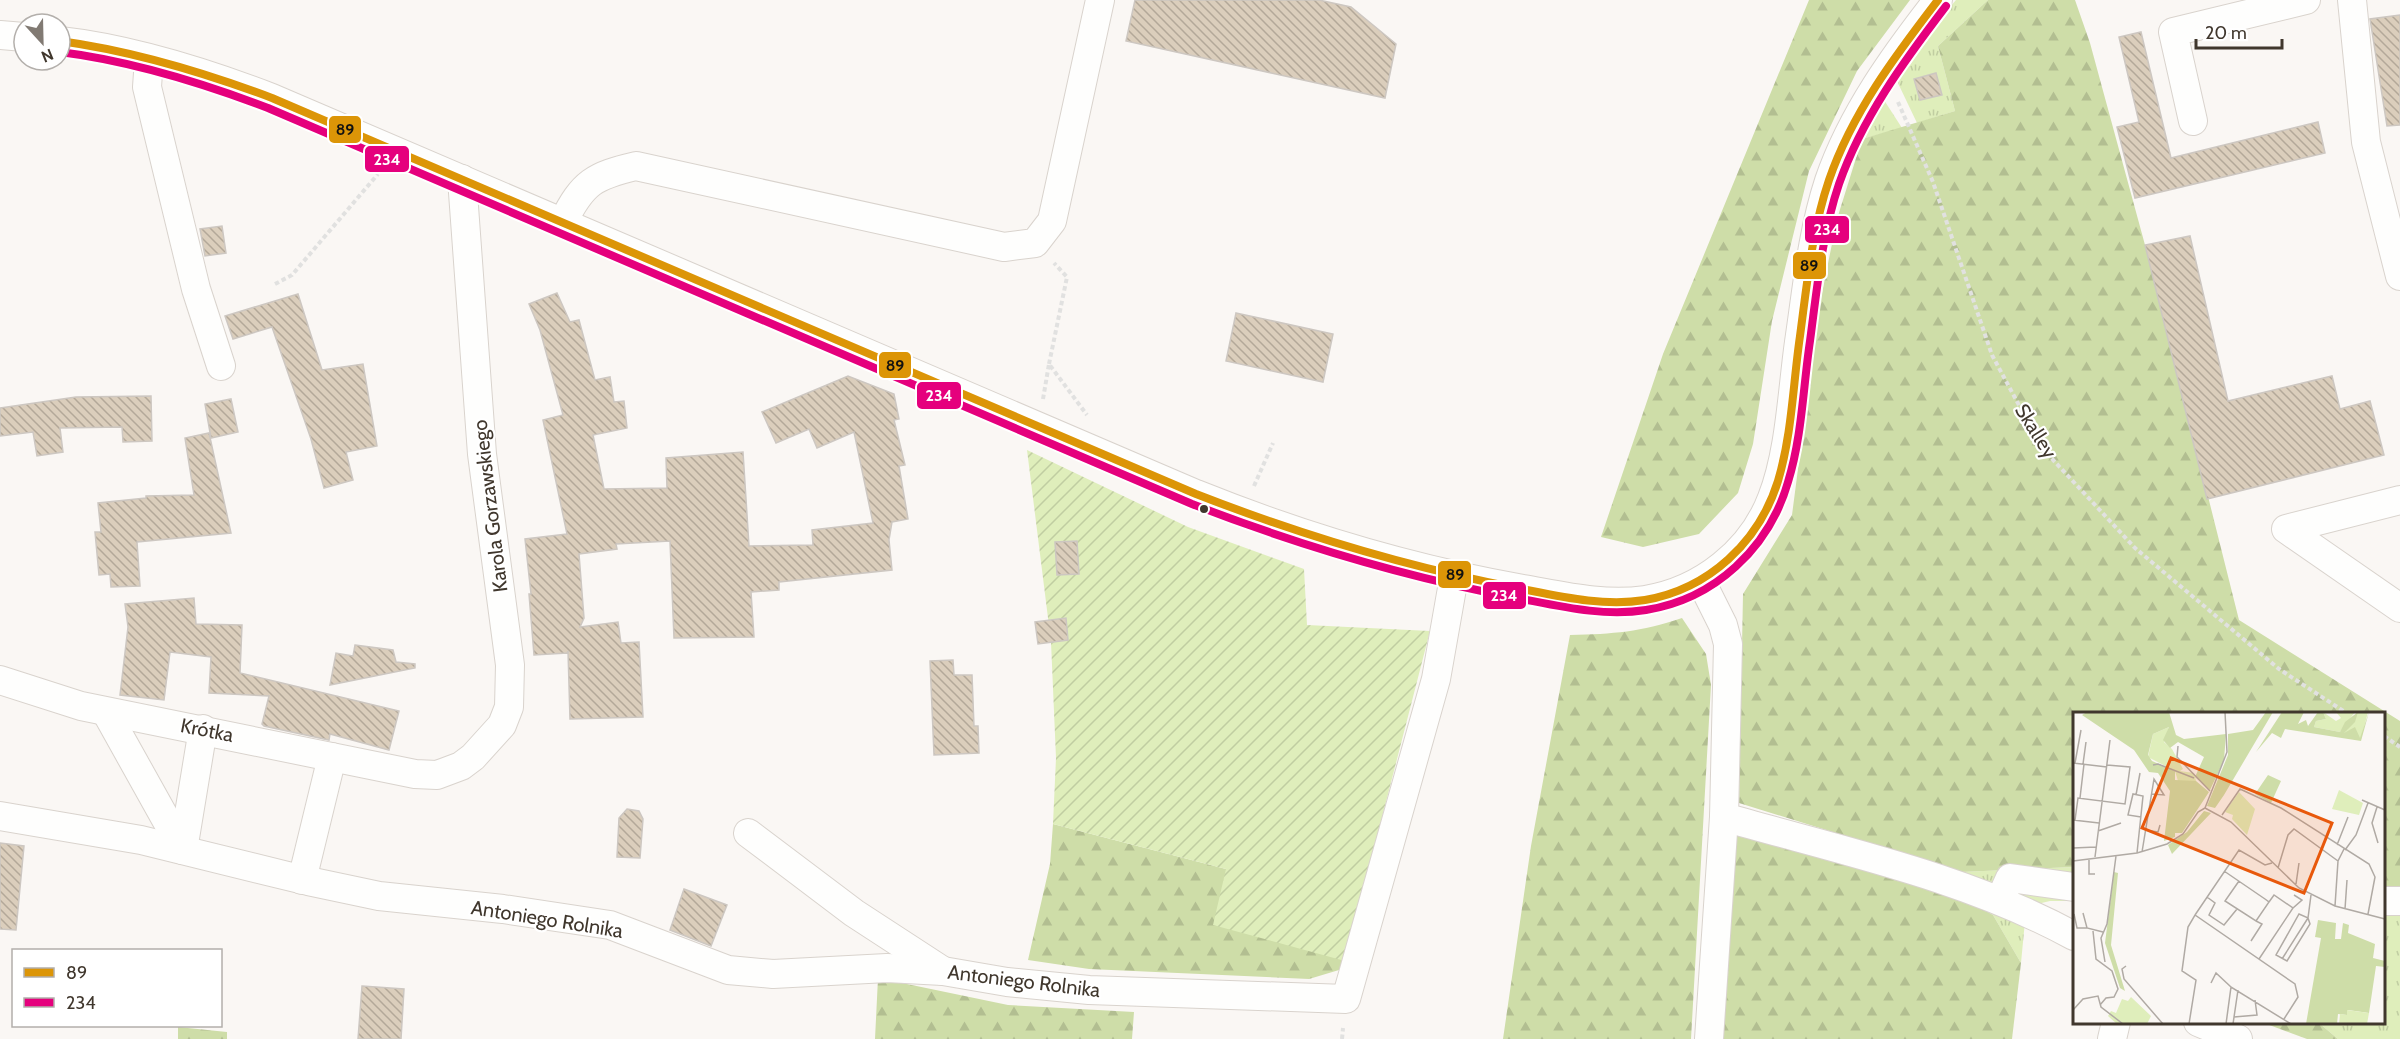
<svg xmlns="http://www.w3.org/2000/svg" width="2400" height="1039" font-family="Cabin,sans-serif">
<defs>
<pattern id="grass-tufts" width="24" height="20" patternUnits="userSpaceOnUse" patternTransform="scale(1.5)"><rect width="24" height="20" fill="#dfeebb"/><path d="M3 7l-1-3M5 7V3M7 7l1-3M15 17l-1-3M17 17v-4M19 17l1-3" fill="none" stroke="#c0cda1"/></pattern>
<pattern id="forest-firs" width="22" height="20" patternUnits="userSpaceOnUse" patternTransform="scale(1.5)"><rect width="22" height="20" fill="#cedda8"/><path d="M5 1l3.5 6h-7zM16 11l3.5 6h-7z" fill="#b2be91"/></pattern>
<pattern id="garden-furrows" width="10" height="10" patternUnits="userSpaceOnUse" patternTransform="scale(1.5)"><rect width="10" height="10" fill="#dfeebb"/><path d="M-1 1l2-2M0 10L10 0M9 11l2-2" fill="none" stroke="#c0cda1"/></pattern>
<pattern id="building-back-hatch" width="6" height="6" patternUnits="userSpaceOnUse" patternTransform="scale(1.5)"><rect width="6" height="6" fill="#dbcebc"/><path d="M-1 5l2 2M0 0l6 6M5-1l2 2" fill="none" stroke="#b3a899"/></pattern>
</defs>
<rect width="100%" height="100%" fill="#faf7f4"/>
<g fill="url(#grass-tufts)">
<polygon points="1956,0 1988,0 1938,46 1955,111 1917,123 1896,79 1932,28"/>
<polygon points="1884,100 1902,128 1862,139"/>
<polygon points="2074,867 2074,901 2050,901 2033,905 2025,921 2021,963 1993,915 1963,898 1961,872"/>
<polygon points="2400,886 2400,1039 2338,1039 2319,1023 2384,1022 2384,887"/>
</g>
<g fill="url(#forest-firs)">
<polygon points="1809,0 1910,0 1857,71 1809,171 1772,321 1753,444 1738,493 1699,534 1643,547 1601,537 1663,354"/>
<polygon points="1988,0 2075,0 2090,43 2145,245 2239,620 2400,721 2400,886 2384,887 2384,714 2074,714 2074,867 1961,872 1739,803 1743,594 1792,515 1819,308 1837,219 1862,139 1955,111 1938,46"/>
<path d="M1682,618L1706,654L1711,685L1691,1039H1503L1531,846L1570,635C1614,634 1640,632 1682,618Z"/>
<polygon points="1053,824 1226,869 1345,961 1339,970 1309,979 1089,969 1028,960 1050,864"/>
<polygon points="1731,832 1963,898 1993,915 2021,963 2012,1039 1723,1039"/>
<polygon points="878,978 1008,1005 1134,1012 1132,1039 875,1039"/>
<polygon points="2264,1023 2319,1023 2338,1039 2307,1039"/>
<polygon points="178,1027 227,1032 227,1039 178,1039"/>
</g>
<polygon fill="url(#garden-furrows)" points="1027,450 1188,527 1304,569 1307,625 1430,631 1345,961 1213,925 1226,869 1053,824 1056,758 1051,642"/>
<g fill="url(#building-back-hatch)" stroke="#cdc7c1" stroke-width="1.5">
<polygon points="1135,0 1319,0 1351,7 1396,44 1385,98 1126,41"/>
<polygon points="2400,15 2400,125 2387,126 2370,19"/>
<polygon points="2141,32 2171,158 2318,122 2325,153 2135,198 2117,127 2139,122 2119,37"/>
<polygon points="1936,73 1942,95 1920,100 1914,79"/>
<polygon points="222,226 226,253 205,256 200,229"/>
<polygon points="2190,236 2228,401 2332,376 2340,409 2370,401 2384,455 2207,499 2145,245"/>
<polygon points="557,293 570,322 579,320 595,380 610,377 614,402 624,401 627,428 593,435 604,489 667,488 666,458 743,452 749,546 813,545 812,530 873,523 854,432 817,448 809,429 776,443 762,412 848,376 894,394 899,419 894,420 905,465 899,466 908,519 892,522 889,540 892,570 779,582 779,590 751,592 754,637 674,638 670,541 616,544 617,549 579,554 584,618 580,627 618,622 621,643 639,642 643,717 570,719 568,651 567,653 534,655 529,594 531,594 525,539 567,534 543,420 563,415 540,330 529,304"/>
<polygon points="298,294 322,370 363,364 377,446 346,452 353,480 324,488 311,439 272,327 233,339 225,316"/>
<polygon points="1236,313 1333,334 1323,382 1226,361"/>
<polygon points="151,396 152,441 123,442 122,427 60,428 63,452 37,456 33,432 0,436 0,408 76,397"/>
<polygon points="231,399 238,432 211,438 205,404"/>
<polygon points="209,433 231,533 137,542 140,586 111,587 110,574 99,575 95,532 101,532 98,503 146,498 146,496 194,495 185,438"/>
<polygon points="1077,541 1079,574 1057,575 1055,542"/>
<polygon points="194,598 196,624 242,625 240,673 399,711 389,750 330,734 329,740 264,726 262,724 269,696 209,693 211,657 170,652 164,700 120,695 128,627 125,604"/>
<polygon points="1066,618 1068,640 1038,644 1035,622"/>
<polygon points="355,645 393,650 396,662 415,664 415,668 330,685 336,653 353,656"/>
<polygon points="953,660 954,675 972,675 974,726 978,726 979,753 934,755 930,661"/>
<polygon points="627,809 639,811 643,819 640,858 617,857 619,818"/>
<polygon points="0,843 24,846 16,930 0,929"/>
<polygon points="684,889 727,905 711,946 670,930"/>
<polygon points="362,986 404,989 401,1039 358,1039"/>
</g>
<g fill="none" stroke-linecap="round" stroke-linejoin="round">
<defs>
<g id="minor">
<polyline points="2352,0 2366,142 2400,276"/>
<polyline points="0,35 24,37"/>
<path d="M60,41C132,49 204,72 272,98L1196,494C1303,537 1410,569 1523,589C1563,596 1604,606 1645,600C1702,591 1752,551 1772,498C1790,452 1792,392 1799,342C1807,288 1812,233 1829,181C1852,114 1895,55 1938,0"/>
<polyline points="149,59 147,87 196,289 221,366"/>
<polyline points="2193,121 2173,32 2306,0"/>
<path d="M563,222C583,182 594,176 636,166L1004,247L1035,243L1052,221L1100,0"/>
<polyline points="2400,500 2286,529 2400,608"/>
<polyline points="1701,581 1723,625 1728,644 1724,817 1709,1039"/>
<polyline points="0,680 81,706 415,774 437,775 461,766 473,757 502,725 509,707 510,665 482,454 462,179"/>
<polyline points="106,712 183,850"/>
<polyline points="0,816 141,840 308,881 379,896 503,909 610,925 728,970 773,974 887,968 943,971 1007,982 1089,990 1346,999 1436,679 1454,577"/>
<path d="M1724,817C1842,851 1966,877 2074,936"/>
<polyline points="748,833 854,913 943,971"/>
<polyline points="183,850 203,729"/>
<polyline points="302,880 332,757"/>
<polyline points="2000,900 2010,878 2074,887"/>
<polyline points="2384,901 2400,901"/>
<polyline points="2198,1022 2238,1039"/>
<polyline points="2112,1039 2116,1022"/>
</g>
</defs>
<use href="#minor" stroke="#d9d3cd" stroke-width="30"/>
<g stroke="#e1e1e0" stroke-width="4" stroke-dasharray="4.5 3" stroke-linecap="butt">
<polyline points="1898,102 1933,182 1992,355 2042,448 2135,548 2279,669 2348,714"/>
<polyline points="275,284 292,275 378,174"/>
<polyline points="1049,364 1067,277 1054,263"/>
<polyline points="1043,399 1049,364 1087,415"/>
<polyline points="1254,486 1273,443"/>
<polyline points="2384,736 2400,747"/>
<polyline points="1342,1039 1343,1028"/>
</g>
<use href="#minor" stroke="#fefefd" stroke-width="28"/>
<defs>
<path id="bus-1" d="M60,41C133,51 203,72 272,98L1196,494C1301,535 1407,567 1517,588C1558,596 1603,607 1645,600C1709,589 1759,542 1778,481C1792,434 1793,384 1800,336C1807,284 1812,230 1829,180C1852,113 1895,56 1938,0"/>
<path id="bus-2" d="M60,52C132,61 200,82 268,108L1192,504C1298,545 1405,577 1517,598C1559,606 1603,617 1646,610C1715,599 1769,548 1788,482C1802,437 1803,388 1810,341C1817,289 1822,234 1839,184C1862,118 1904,61 1946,6"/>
</defs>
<use href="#bus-1" stroke="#fff" stroke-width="12"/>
<use href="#bus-2" stroke="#fff" stroke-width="12"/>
<use href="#bus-1" stroke="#dc9507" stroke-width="8"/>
<use href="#bus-2" stroke="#e5007d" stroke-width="8"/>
</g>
<circle fill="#40372d" stroke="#fff" stroke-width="2" cx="1204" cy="509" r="5"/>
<g text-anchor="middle" stroke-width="4.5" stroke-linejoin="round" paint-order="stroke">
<g font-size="20" fill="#40372d" stroke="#fff">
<text transform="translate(2036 431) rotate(58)" y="7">Skalley</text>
<text transform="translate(490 506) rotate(-97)" y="7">Karola Gorzawskiego</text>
<text transform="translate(207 730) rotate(11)" y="7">Krótka</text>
<text transform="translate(547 919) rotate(9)" y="7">Antoniego Rolnika</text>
<text transform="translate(1024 981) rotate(7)" y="7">Antoniego Rolnika</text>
</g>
</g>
<g transform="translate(2073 712)">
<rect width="312" height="312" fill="#faf7f4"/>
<path d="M250,0L263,9L268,6L263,0H282L267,20L241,15L243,9L253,7ZM285,0H295L288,27L271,21ZM96,15L91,30L99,37L110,57L107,59L121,61L123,69H105L102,59L75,45L80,22ZM266,78L290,91L286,103L259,97Z" fill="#dfeebb"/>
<path d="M14,0H96L103,23L111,27L153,22L151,48L137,78L122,65L131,45L105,30L97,36L90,28L96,15L80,22L75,43L79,49L102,59V68L123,69L136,80L109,121H102V125L91,129L97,79L85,61L76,60L61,38L9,3ZM193,0H200L151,83L142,96L134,94L155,43V22L180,18ZM209,0H231L225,12L233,8L235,14L245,0H250L253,7L243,9L241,15L267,20L272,10L285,0L282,10L271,21L282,15L287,26L296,0L288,29L212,17L208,26L199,21L183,40ZM195,63L208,69L198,91L182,82ZM131,99L138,101L99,142L95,133L114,120ZM41,160L45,161L38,233L52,279L47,276L32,231ZM245,208L263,211L262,227H268L270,211L276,213L275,221L302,232L300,246L312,249V255L303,254L296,301L275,298L274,303L265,302L264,312H233L248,226L242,225Z" fill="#cedda8"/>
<path d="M274,298L296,301L294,312H266L267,302L274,303Z" fill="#dfeebb"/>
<path d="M58,285L78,304L74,312H44L35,304L38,299L43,301L49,287L55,289Z" fill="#dfeebb"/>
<path d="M166,80L182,97L174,123L159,107L160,103L152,100Z" fill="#dfeebb"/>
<path fill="none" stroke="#b0aaa4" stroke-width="1.5" d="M105,34L104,45L137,79M0,51L34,55M2,51L8,18M10,52L13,30M80,53L85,52L121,66M63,83L67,61M7,86L11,52M289,88L312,98M304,95L299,111L305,131M132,96L158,110L226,176L262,194L312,207M132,96L154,40L152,0M149,103L167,77L208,96L296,152L302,165L295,202M0,108L26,111M2,108L5,86L52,92L57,55L34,53M72,118L85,120L87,113M25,119L48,111M264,133L275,105M0,136L23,135M272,138L283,123L295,91M69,140L81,67L91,83L79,82M64,141L70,84L60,82L55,103L68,105M22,145L37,28M16,147V162H22M0,149L64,141L94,132L110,122L125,100L132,96M205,156L215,123L221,117L265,149M151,159L192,187L196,190L183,209L152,189L166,169M223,172L226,151M134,185L142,191L136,203L151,213L164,197M262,194L265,149L271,137M220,196L229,188L221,183M272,197L274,168M10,201L14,216L30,220M1,202L4,216H14M122,203L166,138L192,153L199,151M235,206L237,212L214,249L203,243L226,202L235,206L238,183M20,219L23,247L39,259L45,277L41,285L33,286L27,293M178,229L189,212L183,209M186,247L220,196L201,183L196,190M209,247L235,206M32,250L28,226L34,212L43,144M53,254L49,257L51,267L90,312M138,271L143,261L158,275M0,298L10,287L25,284L28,295L50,312M161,305L184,303L182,288M116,312L123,268L109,259L115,215L122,203L222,272L225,285L211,307M153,312L158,275L218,312M160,312L165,278"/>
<path fill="#e8590c" fill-opacity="0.15" stroke="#e8590c" stroke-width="3" d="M98,46L259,111L231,181L69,116Z"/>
<rect width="312" height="312" fill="none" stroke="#40372d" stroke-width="3"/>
</g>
<g stroke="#fff" stroke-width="2">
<rect x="328" y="115" width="34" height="29" rx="6" fill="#dc9507"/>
<rect x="364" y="145" width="46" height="28" rx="6" fill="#e5007d"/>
<rect x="1804" y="215" width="46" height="29" rx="6" fill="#e5007d"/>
<rect x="1792" y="251" width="35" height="29" rx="6" fill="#dc9507"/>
<rect x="878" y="351" width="34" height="28" rx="6" fill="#dc9507"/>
<rect x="916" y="381" width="46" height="29" rx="6" fill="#e5007d"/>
<rect x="1437" y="560" width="35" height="29" rx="6" fill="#dc9507"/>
<rect x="1482" y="581" width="45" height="29" rx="6" fill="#e5007d"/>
</g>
<g font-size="16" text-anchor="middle" font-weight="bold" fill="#fff">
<text x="387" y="165">234</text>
<text x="1827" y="235">234</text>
<text x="939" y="401">234</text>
<text x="1504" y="601">234</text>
</g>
<g font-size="16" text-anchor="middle" font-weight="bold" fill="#111">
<text x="345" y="135">89</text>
<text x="1809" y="271">89</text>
<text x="895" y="371">89</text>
<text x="1455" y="580">89</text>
</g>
<rect x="12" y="949" width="210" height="78" fill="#ffffff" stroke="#b3afab" stroke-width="1.5"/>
<rect x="24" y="968" width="30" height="9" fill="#dc9507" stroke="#b3afab" stroke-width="1.5"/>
<text x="66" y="979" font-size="18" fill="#40372d">89</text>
<rect x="24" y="998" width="30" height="9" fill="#e5007d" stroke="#b3afab" stroke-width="1.5"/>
<text x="66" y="1009" font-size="18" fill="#40372d">234</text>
<g transform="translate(42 42) rotate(158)"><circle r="28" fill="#ffffff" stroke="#b3afab" stroke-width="1.5"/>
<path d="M0-4.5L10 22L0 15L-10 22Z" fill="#817a73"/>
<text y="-9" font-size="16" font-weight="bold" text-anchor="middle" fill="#40372d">N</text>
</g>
<path d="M2196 39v9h86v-9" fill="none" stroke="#40372d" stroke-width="3"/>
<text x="2205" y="39" font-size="18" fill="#40372d" stroke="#ffffff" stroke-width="4.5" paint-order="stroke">20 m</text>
</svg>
